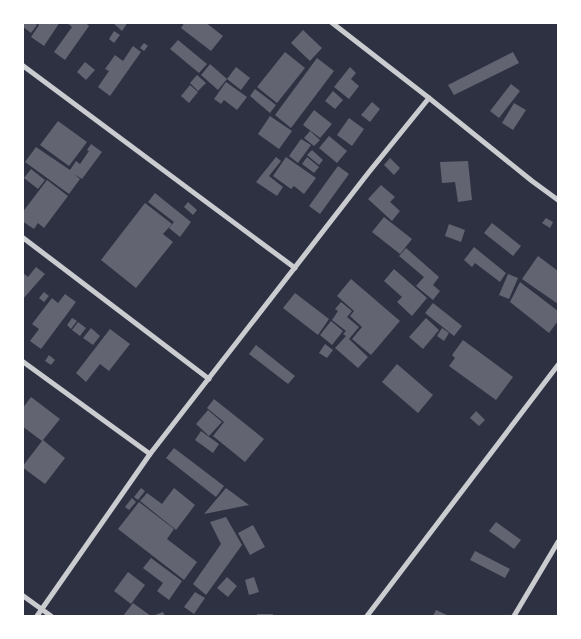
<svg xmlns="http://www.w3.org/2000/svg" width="581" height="639" font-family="'Source Sans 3',sans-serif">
<rect width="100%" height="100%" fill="#2d3142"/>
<g fill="#626471">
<polygon points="22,22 35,22 37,25 31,33 22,26"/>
<polygon points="35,22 60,22 44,46 31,37 39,25"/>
<polygon points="66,22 85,22 89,26 65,60 54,52 72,27"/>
<polygon points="112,22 128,22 122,31"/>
<polygon points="185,22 205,22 223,36 211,51 181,28"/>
<polygon points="303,30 322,48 310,61 291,43"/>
<polygon points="114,31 120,35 114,43 109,39"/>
<polygon points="178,40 207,64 199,73 170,49"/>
<polygon points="144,43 148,46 144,51 140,48"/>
<polygon points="133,46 141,52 110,96 98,87 109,71 105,69 115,55 123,61"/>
<polygon points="285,52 305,68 277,103 257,87"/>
<polygon points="513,52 519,63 454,95 448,85"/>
<polygon points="317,58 334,71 291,128 275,115"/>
<polygon points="85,62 95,70 86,80 77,72"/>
<polygon points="210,64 227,79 218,90 201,75"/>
<polygon points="236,67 250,78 241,90 227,79"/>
<polygon points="350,67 356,73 351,79 359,86 349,99 334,87"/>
<polygon points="197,75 206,83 198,91 190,83"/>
<polygon points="226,82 247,97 237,110 224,100 221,104 214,99"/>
<polygon points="511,84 520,91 499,118 490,111"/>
<polygon points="190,85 198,92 189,103 181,96"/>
<polygon points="255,89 276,105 270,113 250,96"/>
<polygon points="333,91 343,100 335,109 325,101"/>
<polygon points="372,102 380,109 370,122 361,115"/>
<polygon points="514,103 526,110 513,130 502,123"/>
<polygon points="314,110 332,124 320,138 303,125"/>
<polygon points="270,116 292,131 279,149 258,134"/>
<polygon points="349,118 364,129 352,146 337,135"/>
<polygon points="58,121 87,142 69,166 40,145"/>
<polygon points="310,131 320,140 314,146 304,138"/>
<polygon points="329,136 347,151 337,163 319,148"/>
<polygon points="301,139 311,145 298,163 289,156"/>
<polygon points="91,144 102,152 82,179 74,174 80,179 69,194 25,162 36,147 70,170 76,161 80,164 89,151 87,150"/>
<polygon points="312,150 323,160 319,165 307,155"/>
<polygon points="276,157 281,161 269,176 283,187 277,196 256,182"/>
<polygon points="286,157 316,178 304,194 294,186 291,189 273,176"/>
<polygon points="307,157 319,167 314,173 302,164"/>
<polygon points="390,158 400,168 394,175 384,165"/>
<polygon points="468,161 472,200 458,202 455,182 442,183 440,162"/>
<polygon points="338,166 349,174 320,214 309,206"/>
<polygon points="31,169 45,180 38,189 24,178"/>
<polygon points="47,180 68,196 44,228 38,223 34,229 22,221 22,213"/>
<polygon points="381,185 395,197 390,202 400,211 392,221 368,199"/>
<polygon points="155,193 191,222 180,237 169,228 174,222 148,202"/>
<polygon points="188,202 197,210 193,215 184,207"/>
<polygon points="145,203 172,224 163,234 173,242 136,288 101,260"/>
<polygon points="384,217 412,239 400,254 372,232"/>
<polygon points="546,218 553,222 550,228 542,223"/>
<polygon points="492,223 521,246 513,256 484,233"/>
<polygon points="449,224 465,230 461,242 445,236"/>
<polygon points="474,247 506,273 500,282 475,263 472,267 464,260"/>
<polygon points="406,248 439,277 433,285 440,291 433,300 416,286 424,277 399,256"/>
<polygon points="538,256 558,271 558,304 522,279"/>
<polygon points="36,267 45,274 22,300 22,272 28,277"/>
<polygon points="394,269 427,298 412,316 397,302 402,297 384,281"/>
<polygon points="508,274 518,278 509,299 499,295"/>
<polygon points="351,279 400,321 371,355 352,339 362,327 350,316 354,311 337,296"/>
<polygon points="520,282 558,311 558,321 549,333 510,302"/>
<polygon points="44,292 49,296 44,302 39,298"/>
<polygon points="295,293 329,319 318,335 283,308"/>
<polygon points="65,294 76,302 41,349 30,341 39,329 32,324 52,298 58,303"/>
<polygon points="341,302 352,311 347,317 359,327 349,339 368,357 358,368 335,348 346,336 343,334 346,331 332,320 338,311 335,309"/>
<polygon points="433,303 462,326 454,336 425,313"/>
<polygon points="72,318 77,321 71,329 67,325"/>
<polygon points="426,318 439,330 423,349 409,337"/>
<polygon points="331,321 343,331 332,345 320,335"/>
<polygon points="78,322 86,328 80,336 72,330"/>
<polygon points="91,328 100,336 93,345 83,338"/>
<polygon points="442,328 449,333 444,341 437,336"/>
<polygon points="110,329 130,344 109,371 100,364 86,382 76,373"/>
<polygon points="463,340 513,377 496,400 449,366 455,358 452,355"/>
<polygon points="325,344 333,350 327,358 319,353"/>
<polygon points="256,345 295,376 288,384 249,354"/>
<polygon points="49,355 55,360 51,365 45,361"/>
<polygon points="397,364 433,395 418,413 382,382"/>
<polygon points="31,397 60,419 43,440 65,458 45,484 22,467 42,441 22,426 22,409"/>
<polygon points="214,399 264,439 245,462 213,436 224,422 207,408"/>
<polygon points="208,410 222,422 209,436 196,424"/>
<polygon points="476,411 485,420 479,426 470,418"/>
<polygon points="201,431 219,444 213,453 195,440"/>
<polygon points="174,448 224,486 216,497 166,458"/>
<polygon points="141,488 145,491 138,500 134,497"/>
<polygon points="174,488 195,505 176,530 140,501 147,493 162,504"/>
<polygon points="226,488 249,505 204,514"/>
<polygon points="132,498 136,502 129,510 125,507"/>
<polygon points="139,502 174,529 167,539 197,562 184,580 118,529"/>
<polygon points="226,517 242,545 206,595 193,584 221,544 210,522"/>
<polygon points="496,522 521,540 514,549 489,531"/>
<polygon points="253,525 265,547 250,555 238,533"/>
<polygon points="475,551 510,569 505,578 470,560"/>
<polygon points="151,558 182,581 169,600 157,591 163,583 143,568"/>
<polygon points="128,572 145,585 131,604 114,591"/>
<polygon points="227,577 237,586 228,597 217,588"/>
<polygon points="254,577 259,592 249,595 245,580"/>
<polygon points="195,592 205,598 194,614 184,607"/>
<polygon points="133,603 151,616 123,616"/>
<polygon points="436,610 449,616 433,616"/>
<polygon points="163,612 165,616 152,616"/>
<rect x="257" y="614" width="16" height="2"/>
</g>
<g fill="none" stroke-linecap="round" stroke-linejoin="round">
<g stroke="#caccd0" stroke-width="5">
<polyline points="331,22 429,98 532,181 558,200"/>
<polyline points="22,65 295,268"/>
<polyline points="22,237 209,379"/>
<polyline points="22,361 150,454"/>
<polyline points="22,595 51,616"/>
<polyline points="37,616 150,454 369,172 429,98"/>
<polyline points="367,616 558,365"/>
<polyline points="514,616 558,542"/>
</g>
</g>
<rect width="581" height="639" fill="none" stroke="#ffffff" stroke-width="48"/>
</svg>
